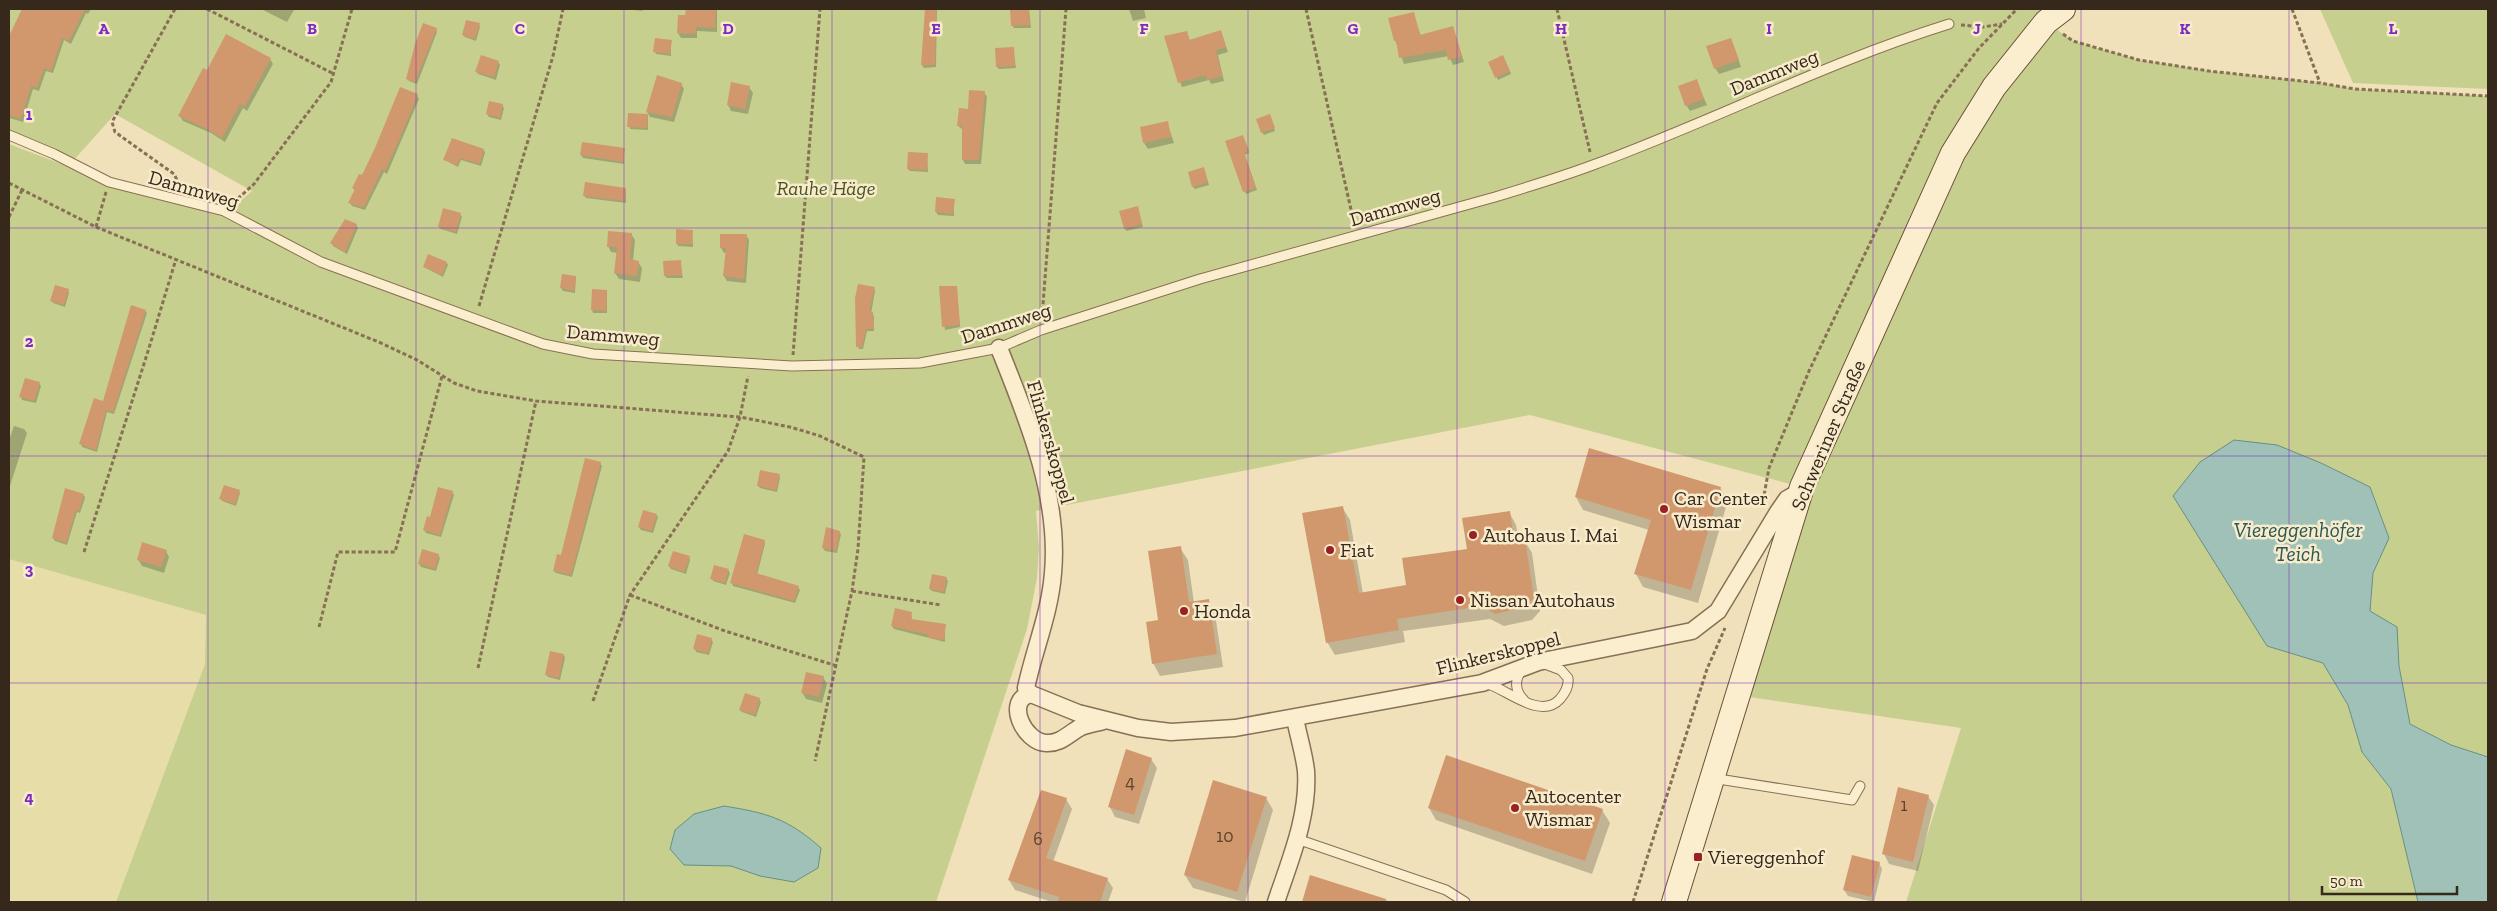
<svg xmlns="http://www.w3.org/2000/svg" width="2497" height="911" font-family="'Zilla Slab',serif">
<rect width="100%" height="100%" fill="#f0e1bb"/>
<polygon fill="#e7dda8" points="9,559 206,615 205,664 116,902 9,902"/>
<g fill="#c7cf8f">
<polygon points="9,9 2063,9 2046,22 2073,41 2139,60 2209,71 2320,83 2355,89 2488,96 2488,757 2451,745 2410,724 2399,666 2397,628 2370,611 2373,573 2389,538 2370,487 2321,463 2277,445 2267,646 2323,663 2348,705 2362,752 2391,789 2418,902 1906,902 1961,728 1736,695 1802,487 1530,415 1036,511 1039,547 1037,578 1027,629 936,902 116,902 205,664 206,615 9,559 9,144 109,182 223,211 238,203 252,191 115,114 72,162 9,135"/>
<polygon points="2320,9 2488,9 2488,89 2353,83"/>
</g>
<g fill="#a0c1b7" stroke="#678f85">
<polygon points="2234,440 2277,445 2321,463 2370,487 2389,538 2373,573 2370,611 2397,627 2399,666 2410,724 2451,745 2488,757 2488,902 2418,902 2391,789 2362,752 2348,705 2323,663 2267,646 2173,496 2200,462"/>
<path d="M724,806C767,813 787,818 821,848L818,868L794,882L760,876L731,866L684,865L670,849L675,830L694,814Z"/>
</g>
<g fill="#0003">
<polygon points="23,9 91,9 88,14 86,13 71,44 64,40 53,73 46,71 39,91 33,89 23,122 9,118 9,39"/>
<polygon points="261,9 293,9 294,10 287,22"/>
<polygon points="627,9 643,9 642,11"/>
<polygon points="687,9 717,9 717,32 697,31 697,38 681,38 678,33 679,16 686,17"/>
<polygon points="926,9 937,9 936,67 924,68 922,65"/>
<polygon points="1029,9 1031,28 1014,28 1012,25"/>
<polygon points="1129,9 1144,9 1146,18 1133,21"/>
<polygon points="1413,13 1421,36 1453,28 1464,62 1453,65 1449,56 1404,64 1395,40"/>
<polygon points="479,24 480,27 476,41 465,37 463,35"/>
<polygon points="436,29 437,32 417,84 409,81 407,79"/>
<polygon points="1187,32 1190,41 1221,32 1228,52 1218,55 1224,81 1211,84 1209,80 1182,87 1180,82"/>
<polygon points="1731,39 1741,67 1719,74 1715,68"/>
<polygon points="671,41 671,56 656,54 655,52"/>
<polygon points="1013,48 1016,68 999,69 997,67"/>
<polygon points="1503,56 1511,74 1498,80 1489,63"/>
<polygon points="481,57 499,63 500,65 496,80 478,74 477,72"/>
<polygon points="270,59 273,64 247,111 243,108 225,142 211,133 183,121 180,116 208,72"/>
<polygon points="1696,81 1707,105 1690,111 1686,105"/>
<polygon points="681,84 684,89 674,122 650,117 647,112"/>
<polygon points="749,87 753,93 748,114 731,111 728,105"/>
<polygon points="984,92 987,97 981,164 965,164 963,160 963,130 958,126"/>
<polygon points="417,95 419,99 387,174 384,172 365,210 352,206 350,203 355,191 353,188"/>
<polygon points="502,105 504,108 501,120 489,117 487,114"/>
<polygon points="629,114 648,115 648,130 630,129"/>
<polygon points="1271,118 1275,131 1264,135 1262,132"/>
<polygon points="1167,122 1174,143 1148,149 1144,143"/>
<polygon points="1244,139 1249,153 1245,155 1257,190 1246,194 1226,141"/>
<polygon points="484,150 485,153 481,166 461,160 458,167 445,160"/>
<polygon points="624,150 624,164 583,158 581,155"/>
<polygon points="927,154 928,172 910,171 908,169"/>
<polygon points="1205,172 1209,185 1195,189 1193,187"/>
<polygon points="626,189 626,203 586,198 584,195"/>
<polygon points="954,200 954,216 938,215 936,212"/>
<polygon points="1138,210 1143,227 1126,231 1125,228"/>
<polygon points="460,214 462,217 457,234 441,229 439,227"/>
<polygon points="356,225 358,228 347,254 333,246 332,243"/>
<polygon points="692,231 693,247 678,246 677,243"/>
<polygon points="631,234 635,240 633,261 638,262 642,268 640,282 619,279 615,273 617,253 611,252 608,246"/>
<polygon points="746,235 749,240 746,283 727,281 724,276 727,253 724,253 721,248"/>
<polygon points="680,262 683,278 667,278 665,276"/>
<polygon points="447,263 448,265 443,277 424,267"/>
<polygon points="576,277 575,293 563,291 561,288"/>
<polygon points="956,287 960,327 945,330 940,288"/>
<polygon points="874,288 875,291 871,314 874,316 874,331 867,331 863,349 859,349 858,346"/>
<polygon points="68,290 69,293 65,307 53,303 51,300"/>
<polygon points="607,291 607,313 593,313 592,310"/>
<polygon points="145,311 147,313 114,414 107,412 97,452 82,447 81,444 104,402"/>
<polygon points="39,383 41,386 36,403 22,400 21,397"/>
<polygon points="14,426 24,429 27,433 9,489 9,440"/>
<polygon points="600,463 602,466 572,577 556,573 554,571"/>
<polygon points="779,476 780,478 777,492 760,488 758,485"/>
<polygon points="1720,488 1728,500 1698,603 1643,587 1636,574 1649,530 1583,510 1576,497"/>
<polygon points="239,491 240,493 236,506 222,501 221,498"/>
<polygon points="452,492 454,495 441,537 426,533 424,530 431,518"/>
<polygon points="84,495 85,498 80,513 77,512 67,545 55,541 53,538"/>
<polygon points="1342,507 1350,520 1363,594 1407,586 1468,550 1509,512 1516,525 1519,541 1524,540 1532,553 1540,611 1532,620 1504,626 1490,619 1403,631 1405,642 1335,655 1327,642"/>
<polygon points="656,515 658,517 653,533 641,530 639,527"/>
<polygon points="839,532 841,534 837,553 825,551 823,548"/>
<polygon points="764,541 765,544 757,575 798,587 800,590 795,603 733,586 732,583"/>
<polygon points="1180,548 1188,560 1194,603 1208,601 1215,614 1223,667 1160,676 1153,663 1160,621"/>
<polygon points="166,551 169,557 164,573 142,566 138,559"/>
<polygon points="438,555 440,558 436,571 421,567 419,564"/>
<polygon points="689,557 690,560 686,574 671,569 669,566"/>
<polygon points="728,570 730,573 726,585 713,581 712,578"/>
<polygon points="946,578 948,581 945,594 932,591 930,589"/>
<polygon points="911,613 912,620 945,625 945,642 894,629 892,626"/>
<polygon points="711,639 713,642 709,655 696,652 695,649"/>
<polygon points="564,655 565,658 560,680 548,677 546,674"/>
<polygon points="823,677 827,684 822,703 806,699 802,692"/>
<polygon points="759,699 761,702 756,717 742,712 740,710"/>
<polygon points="1151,759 1157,768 1139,824 1115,817 1110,807"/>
<polygon points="1928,796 1934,805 1918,871 1889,864 1884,854"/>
<polygon points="1266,798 1273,810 1245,902 1193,888 1185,875"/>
<polygon points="1066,799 1072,809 1053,862 1107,879 1113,888 1108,902 1052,902 1015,890 1009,880"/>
<polygon points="1429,808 1602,810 1610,823 1592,874 1436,820"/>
<polygon points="1879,863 1882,869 1874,902 1848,896 1844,890"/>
<polygon points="1311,877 1392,902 1303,902"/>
</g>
<g fill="#d1986e">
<polygon points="22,9 85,9 69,41 62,38 51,71 44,68 37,88 31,86 21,119 9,115 9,36"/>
<polygon points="686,9 716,9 715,28 696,27 695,34 677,33 678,15 685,15"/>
<polygon points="925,9 936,9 935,65 921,65"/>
<polygon points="1010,9 1029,9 1030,25 1011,26"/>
<polygon points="1414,12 1420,35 1453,26 1462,56 1448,60 1446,50 1399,58 1396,40 1394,41 1388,18"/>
<polygon points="466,20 480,23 475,39 462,35"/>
<polygon points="423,23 437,28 415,82 406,79 415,44"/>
<polygon points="1221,30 1226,47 1216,50 1222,76 1207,80 1206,75 1178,83 1164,36 1187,31 1189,40"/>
<polygon points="226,34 271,58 245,106 240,104 222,138 207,129 178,116 203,68 207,70"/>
<polygon points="655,38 672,40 670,54 653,52"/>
<polygon points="1731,38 1739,60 1714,69 1706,46"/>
<polygon points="1014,47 1015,66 996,67 995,48"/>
<polygon points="481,55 499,61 494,77 475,72"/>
<polygon points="1503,55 1510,71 1495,78 1488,62"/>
<polygon points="657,75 682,83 672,117 646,112"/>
<polygon points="1697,79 1704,99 1685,106 1678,86"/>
<polygon points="731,82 750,86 745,109 727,105"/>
<polygon points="400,87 418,94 399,140 385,171 382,169 364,207 348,203 355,189 352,188 359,174 362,175 375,148"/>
<polygon points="969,90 985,91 979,160 962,160 962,126 957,126 959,108 968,109"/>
<polygon points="489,101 503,104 500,118 486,114"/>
<polygon points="628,113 648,114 647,128 627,127"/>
<polygon points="1270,114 1275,128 1261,133 1256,119"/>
<polygon points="1168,121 1171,137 1143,143 1140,127"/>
<polygon points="1243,135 1249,151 1244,152 1256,188 1243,192 1225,141"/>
<polygon points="452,138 484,149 480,164 460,158 457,165 443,160"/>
<polygon points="582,142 625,148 623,162 580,155"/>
<polygon points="908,152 928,153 927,170 907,169"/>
<polygon points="1204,167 1208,182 1192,187 1188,172"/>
<polygon points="585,182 626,188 625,201 583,196"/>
<polygon points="936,197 955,199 953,214 935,212"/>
<polygon points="1138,206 1142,224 1124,229 1119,211"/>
<polygon points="443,208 461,213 456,232 438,227"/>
<polygon points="345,219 357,224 345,252 330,243"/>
<polygon points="676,229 693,230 692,244 676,244"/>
<polygon points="608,231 632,233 630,259 639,261 637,276 614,273 617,247 607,247"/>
<polygon points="720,234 747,234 744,279 723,276 726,248 720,248"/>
<polygon points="428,254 447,262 442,275 423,267"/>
<polygon points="681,260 682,275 664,276 663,261"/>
<polygon points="562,274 576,276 574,291 560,288"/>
<polygon points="858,284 875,287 869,312 873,312 874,329 866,329 862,347 856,347 855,298"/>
<polygon points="55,285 69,289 64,305 50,301"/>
<polygon points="939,286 957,286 960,325 942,327"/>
<polygon points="592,289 607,290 606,311 591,310"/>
<polygon points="131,305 146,310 113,412 106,410 96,450 79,444 94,398 103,401"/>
<polygon points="25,378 40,382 34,401 19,397"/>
<polygon points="1589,448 1721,487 1691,590 1634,574 1651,520 1575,497"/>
<polygon points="585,458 601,462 571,575 553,571 557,554 561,555"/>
<polygon points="760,470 780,474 776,490 757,486"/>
<polygon points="224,485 240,490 235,504 219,499"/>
<polygon points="438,487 453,491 440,535 423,530 427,516 430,517"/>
<polygon points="65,488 84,494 79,511 76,510 66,543 52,538"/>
<polygon points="1343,506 1359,593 1406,585 1402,558 1467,549 1462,518 1510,511 1514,541 1525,539 1534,598 1525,607 1495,614 1482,606 1397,619 1399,630 1326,643 1302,513"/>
<polygon points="643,510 657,514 652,531 638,527"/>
<polygon points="826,527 840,531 836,551 822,548"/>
<polygon points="744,534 765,540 756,573 799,586 794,601 730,583"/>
<polygon points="142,542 167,550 161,567 137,560"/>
<polygon points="1181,546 1189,602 1209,599 1217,654 1152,664 1146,622 1158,620 1148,551"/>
<polygon points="422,549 439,554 435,569 418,564"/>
<polygon points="673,551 690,556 684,572 668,566"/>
<polygon points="714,565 729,569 725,583 710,579"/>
<polygon points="932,574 947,577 944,592 929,589"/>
<polygon points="895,608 912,612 911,619 946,624 944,640 928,638 929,635 891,626"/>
<polygon points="697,634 712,638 708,653 693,649"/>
<polygon points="550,651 564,654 559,678 545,675"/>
<polygon points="806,672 824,676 819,697 801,693"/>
<polygon points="745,693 760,698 755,715 739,710"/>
<polygon points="1126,749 1152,758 1134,815 1108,807"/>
<polygon points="1446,755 1603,809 1585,861 1428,808"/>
<polygon points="1213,780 1267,797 1237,892 1184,875"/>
<polygon points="1898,787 1929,795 1913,862 1882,854"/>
<polygon points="1041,790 1067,798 1046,858 1108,878 1100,902 1058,902 1059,897 1008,880"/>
<polygon points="1852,855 1880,862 1871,897 1843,890"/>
<polygon points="1310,875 1386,899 1386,902 1302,902"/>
</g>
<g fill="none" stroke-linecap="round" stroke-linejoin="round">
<defs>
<g id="lane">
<path d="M9,135L54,154L109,182L224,211L321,262L543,344L593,354L792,366L920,363L999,348L1041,330L1200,279L1495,197C1528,187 1561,177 1593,165C1713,121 1827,62 1949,24"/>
<path d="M1522,670C1514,679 1515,692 1524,700"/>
<path d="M1485,683C1506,688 1540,721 1560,699C1565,693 1569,687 1568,678L1561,670L1545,664"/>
<polyline points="1712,778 1852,800 1860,786"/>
<polyline points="1297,839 1446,890 1465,902"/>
</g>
<g id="street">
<path d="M999,348C1027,418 1060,496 1053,573C1050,613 1034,650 1026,688L1031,694L1078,713L1138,728L1171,732L1235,728L1482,683L1538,662L1692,631L1718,611L1778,512L1787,499L1801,491"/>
<path d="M1031,694C1004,700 1024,742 1046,743C1061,744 1069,733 1081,727C1088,724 1096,723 1103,721"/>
<path d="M1276,902C1290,860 1309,816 1306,771C1304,753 1298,735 1295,718"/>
</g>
<polyline id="secondary" points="1674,902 1802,487 1953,153 1994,87 2046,22 2063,9"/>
</defs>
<use href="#lane" stroke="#887054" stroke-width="11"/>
<use href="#street" stroke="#887054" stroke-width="19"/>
<use href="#secondary" stroke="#6a5137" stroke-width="26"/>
<g stroke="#887054" stroke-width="3" stroke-dasharray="4 2.5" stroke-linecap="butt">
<polyline points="175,9 112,122 115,132 174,174 177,180 175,187"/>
<polyline points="207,9 334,74"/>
<polyline points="1306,9 1354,223"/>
<polyline points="1557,9 1590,152"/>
<polyline points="2292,9 2320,83"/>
<polyline points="1961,25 1983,27 2002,24"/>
<polyline points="2063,34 2073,41 2139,60 2209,71 2320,83 2355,89 2488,96"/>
<polyline points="9,183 96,227 381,343 417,360 454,383 477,391 536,401 740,417 790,427 820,436 864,457 858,549 852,591 815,761"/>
<polyline points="233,203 254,184 331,82 352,9"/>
<polyline points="9,217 22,190"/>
<polyline points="96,227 106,192"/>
<polyline points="479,306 553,56 563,9"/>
<polyline points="1042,317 1066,9"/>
<polyline points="793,355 820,9"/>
<polyline points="1763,501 1769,468 1809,371 1937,103 1979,48 2017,9"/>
<polyline points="84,552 149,348 176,259"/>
<polyline points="852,591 941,605"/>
<polyline points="630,595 725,631 837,666"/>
<polyline points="319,627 338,552 395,552 442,376"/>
<polyline points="478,668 536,401"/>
<polyline points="593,701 630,595 728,451 740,417 748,376"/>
<polyline points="1633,902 1707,669 1725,628"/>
</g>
<use href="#lane" stroke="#fbeece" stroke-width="9"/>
<use href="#street" stroke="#fbeece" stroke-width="16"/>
<use href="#secondary" stroke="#fbeece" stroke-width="24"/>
</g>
<path fill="none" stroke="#7b2cbf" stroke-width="1" stroke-opacity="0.55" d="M208,9V902M416,9V902M624,9V902M832,9V902M1040,9V902M1248,9V902M1457,9V902M1665,9V902M1873,9V902M2081,9V902M2289,9V902M9,228H2488M9,456H2488M9,683H2488"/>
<g fill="#9b2021" stroke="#f7ebcb" stroke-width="2">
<circle cx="1664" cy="509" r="5"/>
<circle cx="1473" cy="535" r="5"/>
<circle cx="1330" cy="550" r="5"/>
<circle cx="1460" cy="600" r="5"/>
<circle cx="1184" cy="611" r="5"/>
<circle cx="1515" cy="808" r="5"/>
<rect x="1693" y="852" width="10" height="10" rx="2.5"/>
</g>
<g text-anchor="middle" stroke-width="5" stroke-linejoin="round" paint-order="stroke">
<g font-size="18" fill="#5d442f">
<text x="1130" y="788">4</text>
<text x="1904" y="811">1</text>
<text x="1225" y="842">10</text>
<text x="1038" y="845">6</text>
</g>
<g font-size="20" fill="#36281a" stroke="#f7ebcb">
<text transform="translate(1774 72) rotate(-22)" y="7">Dammweg</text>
<text transform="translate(194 189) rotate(16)" y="7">Dammweg</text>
<text transform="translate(1395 207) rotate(-16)" y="7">Dammweg</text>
<text transform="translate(1006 323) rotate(-18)" y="7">Dammweg</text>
<text transform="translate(613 335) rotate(5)" y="7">Dammweg</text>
<text transform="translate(1828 435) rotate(-67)" y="7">Schweriner Straße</text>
<text transform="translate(1051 442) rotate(74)" y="7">Flinkerskoppel</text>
<text transform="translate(1498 653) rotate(-14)" y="7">Flinkerskoppel</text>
</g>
<g font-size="20" font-style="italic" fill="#47541f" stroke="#f7ebcb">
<text x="826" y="195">Rauhe Häge</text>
</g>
<g font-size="20" fill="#36281a" stroke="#f7ebcb" text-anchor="start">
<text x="1674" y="505">Car Center<tspan x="1674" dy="23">Wismar</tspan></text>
<text x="1483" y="542">Autohaus I. Mai</text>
<text x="1340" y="557">Fiat</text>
<text x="1470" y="607">Nissan Autohaus</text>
<text x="1194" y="618">Honda</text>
<text x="1525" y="803">Autocenter<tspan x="1525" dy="23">Wismar</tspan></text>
<text x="1708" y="864">Viereggenhof</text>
</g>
<g font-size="21" font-style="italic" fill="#285755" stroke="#f7ebcb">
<text x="2298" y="537">Viereggenhöfer<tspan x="2298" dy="24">Teich</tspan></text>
</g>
</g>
<g font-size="16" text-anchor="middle" font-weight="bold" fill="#7b2cbf" stroke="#f7ebcb" stroke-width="5" stroke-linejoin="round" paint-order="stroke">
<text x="104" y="34">A</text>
<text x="312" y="34">B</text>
<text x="520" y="34">C</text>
<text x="728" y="34">D</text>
<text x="936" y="34">E</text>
<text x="1144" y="34">F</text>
<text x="1353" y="34">G</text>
<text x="1561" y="34">H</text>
<text x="1769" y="34">I</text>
<text x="1977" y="34">J</text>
<text x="2185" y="34">K</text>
<text x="2393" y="34">L</text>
<text x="29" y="120">1</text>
<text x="29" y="347">2</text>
<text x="29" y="575">3</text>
<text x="29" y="803">4</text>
</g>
<rect width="2497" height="911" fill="none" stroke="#36281a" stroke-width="20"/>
<path d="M2322 886v8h135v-8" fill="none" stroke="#36281a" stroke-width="2.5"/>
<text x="2330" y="886" font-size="15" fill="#36281a" stroke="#f7ebcb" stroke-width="4" paint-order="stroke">50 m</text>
</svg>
